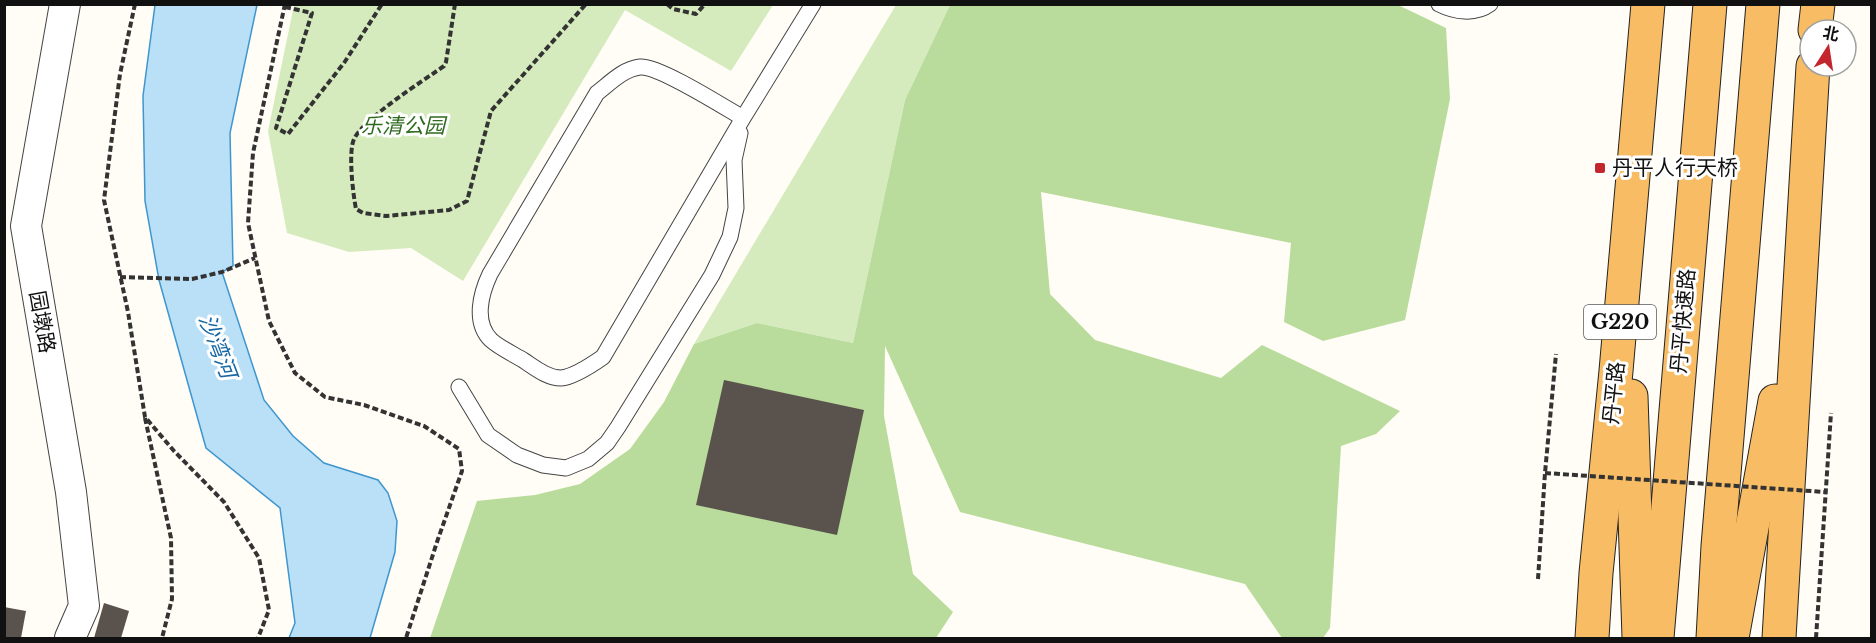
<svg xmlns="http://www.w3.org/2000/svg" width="1876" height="643" font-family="'Libre Baskerville','Noto Sans SC',serif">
<rect width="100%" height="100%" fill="#fffdf5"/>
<g fill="#d5ebbd">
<polygon points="294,5 294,4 773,5 731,71 625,10 463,281 411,248 349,252 287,233 268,131"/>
<polygon points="896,5 950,5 905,100 853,343 757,323 694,344"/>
</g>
<polygon fill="#b9dc9c" points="950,5 1398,5 1446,28 1450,99 1405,320 1323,341 1284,322 1291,243 1041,192 1050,294 1095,340 1221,378 1262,345 1400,411 1376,434 1341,446 1330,628 1323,638 1282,638 1245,584 960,512 885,346 884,416 913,574 953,612 936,638 430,638 477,501 535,495 580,484 630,449 664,402 694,344 757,323 853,343 905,100"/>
<polygon fill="#b9e0f7" stroke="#3f96cf" stroke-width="1.5" points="155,5 257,5 230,133 233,266 222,272 264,400 293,436 324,463 378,480 388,493 397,521 395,552 370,638 289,638 295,623 280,508 206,448 159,280 145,201 143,96"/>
<g fill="#5a524d">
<polygon points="724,380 864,410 837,535 696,505"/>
<polygon points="104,603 129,611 121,638 94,638"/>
<polygon points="4,607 26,611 21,638 4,638"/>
</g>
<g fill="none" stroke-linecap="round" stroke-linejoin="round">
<defs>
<g id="service">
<path d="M1439,4C1455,12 1475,15 1490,4"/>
<path d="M743,118C724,107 658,65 640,67C623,69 610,83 597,93L490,274C481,293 473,322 491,340C500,348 513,354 523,360C534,367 547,378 561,378C574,377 593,364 603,357L743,118L813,4"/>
<polyline points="459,387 488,435 517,455 543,465 566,468 588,459 607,443 618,427 712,275 730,237 736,208 734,160 740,133"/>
</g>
<polyline id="minor" points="65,4 26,226 71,492 84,606 70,638"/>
<g id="trunk">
<polyline points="1815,30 1818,4"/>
<polyline points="1631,396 1639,638"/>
<polyline points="1592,638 1596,573 1616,371 1648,4"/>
<polyline points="1657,638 1710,4"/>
<polyline points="1713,638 1718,546 1763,4"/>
<polyline points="1732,638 1775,401"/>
<polyline points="1779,638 1813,66"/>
</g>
</defs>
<use href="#service" stroke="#444" stroke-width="17"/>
<use href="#minor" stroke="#444" stroke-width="32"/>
<use href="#trunk" stroke="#222" stroke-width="35"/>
<g stroke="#333" stroke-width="4" stroke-dasharray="6 3" stroke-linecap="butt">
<polyline points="135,4 120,74 104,200 128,312 145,417 174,451 224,502 259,558 269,610 258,638"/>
<polyline points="285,4 253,153 248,223 269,321 295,373 325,397 364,405 424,426 459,449 462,471 437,542 406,638"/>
<path d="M455,4L446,62L444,66C423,81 364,118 354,139C348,152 353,194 356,209L363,213L386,216L449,210L467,201L491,111L586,4"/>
<polyline points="667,4 673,9 696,14 705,4"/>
<polyline points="285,7 312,13 276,128 288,134 344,63 382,4"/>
<polyline points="120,277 192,279 222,272 255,258"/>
<polyline points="145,418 171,538 172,599 162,638"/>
<polyline points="1538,579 1545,473 1556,354"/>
<polyline points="1816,638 1831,413"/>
</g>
<use href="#service" stroke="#fff" stroke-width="15"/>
<use href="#minor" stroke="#fff" stroke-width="30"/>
<use href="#trunk" stroke="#f7bc64" stroke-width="33"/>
<polyline stroke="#333" stroke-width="4" stroke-dasharray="6 3" stroke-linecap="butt" points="1545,473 1825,492"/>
</g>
<rect fill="#c4262e" stroke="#fff" stroke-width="2" x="1594" y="162" width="12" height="12" rx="3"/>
<g text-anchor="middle" stroke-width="6" stroke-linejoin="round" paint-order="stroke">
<rect fill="#fff" stroke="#585858" stroke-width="1.5" x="1584" y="305" width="72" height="34" rx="4.5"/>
<g font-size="20" font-weight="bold" fill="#111">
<text x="1620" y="329">G220</text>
</g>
<g font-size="21" font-style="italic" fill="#2f6b1f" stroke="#fff">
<text x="403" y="133">乐清公园</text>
</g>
<g font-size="21" fill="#111" stroke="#fff" text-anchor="start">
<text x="1612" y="175">丹平人行天桥</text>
</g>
<g font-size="21" fill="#111" stroke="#fff">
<text transform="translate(1683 321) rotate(-85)" y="7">丹平快速路</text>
<text transform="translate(42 322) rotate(80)" y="7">园墩路</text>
<text transform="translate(1614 393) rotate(-84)" y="7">丹平路</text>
</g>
<g font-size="22" font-style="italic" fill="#1768a6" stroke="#fff">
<text transform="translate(218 346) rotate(69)" y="8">沙湾河</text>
</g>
</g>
<rect width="1876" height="643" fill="none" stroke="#111111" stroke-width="12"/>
<g transform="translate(1828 48) rotate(12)"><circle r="28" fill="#ffffff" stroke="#a0a0a0" stroke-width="1.5"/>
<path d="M0-4.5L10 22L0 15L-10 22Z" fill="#c4262e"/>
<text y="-9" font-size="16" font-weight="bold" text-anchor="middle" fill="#111111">北</text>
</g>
</svg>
